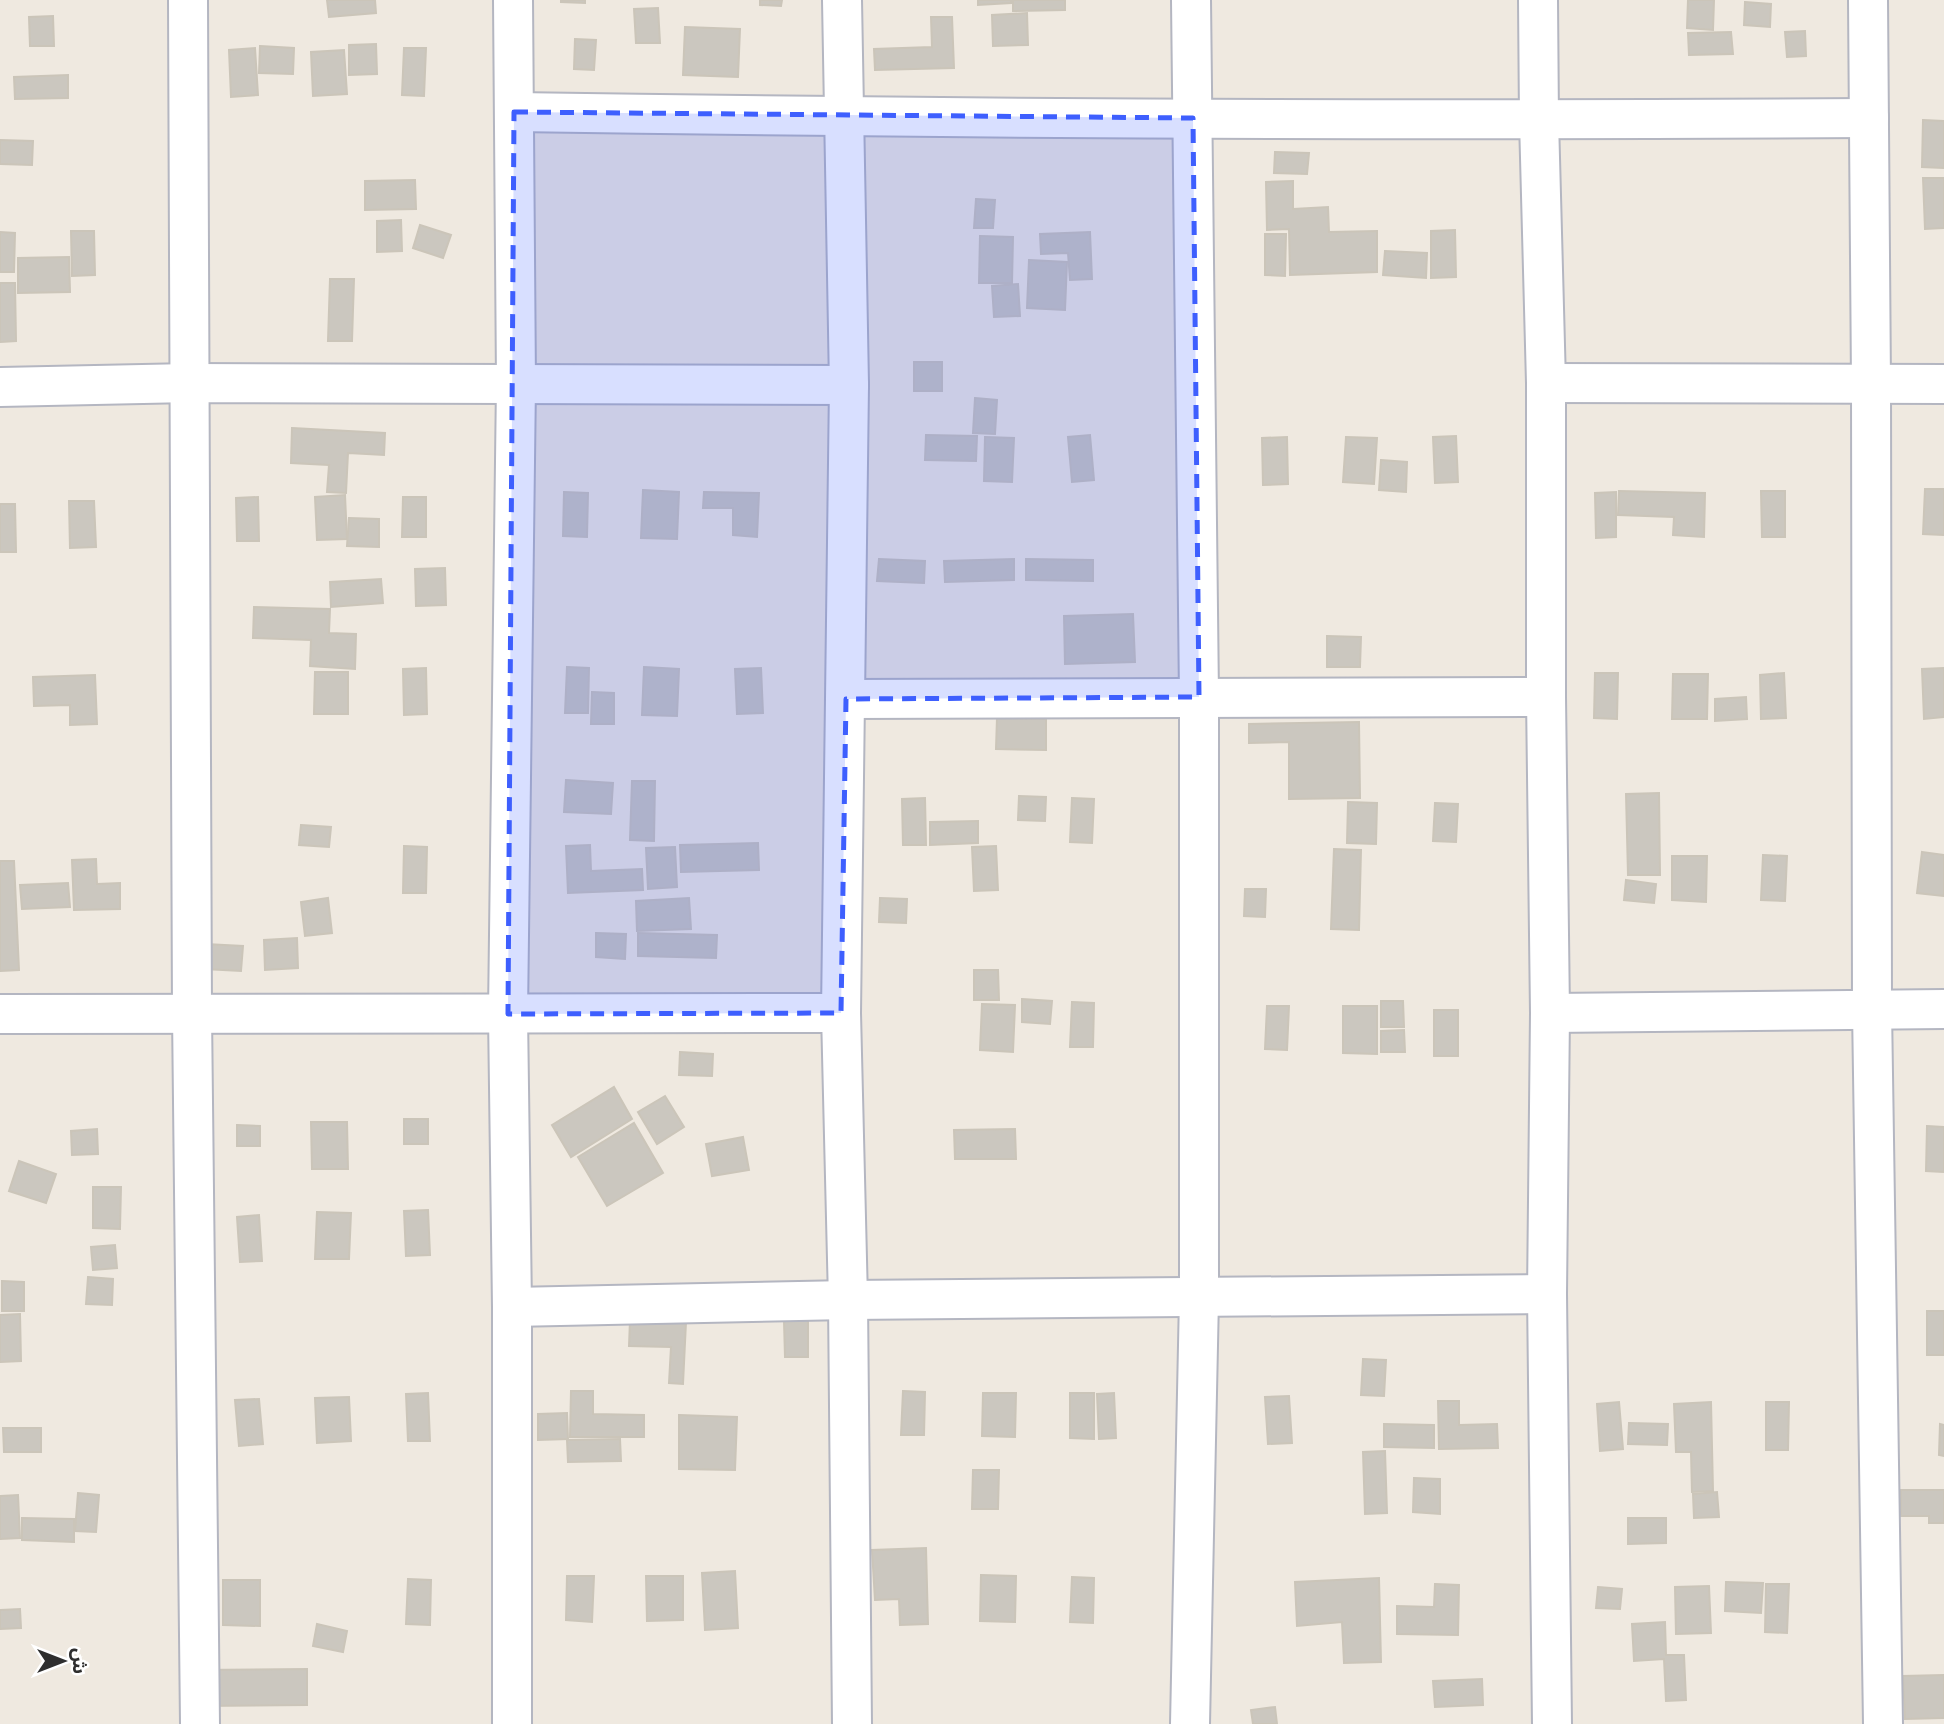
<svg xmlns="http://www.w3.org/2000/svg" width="1944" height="1724" font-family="Cabin,'Noto Sans Arabic',sans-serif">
<rect width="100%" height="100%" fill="#efe9e0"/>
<g fill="#cbc7bf" stroke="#cbc5b9" stroke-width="2">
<polygon points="327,0 375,0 376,13 329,17"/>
<polygon points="561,0 585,0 585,3 561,2"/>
<polygon points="760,0 782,0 781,6 760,5"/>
<polygon points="978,0 1011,0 1011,3 978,5"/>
<polygon points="1013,0 1065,0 1065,10 1013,11"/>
<polygon points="1688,0 1714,0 1713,30 1687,28"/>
<polygon points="1745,2 1771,4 1770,27 1744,25"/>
<polygon points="658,8 660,43 636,43 634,9"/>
<polygon points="1027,13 1028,45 993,46 992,15"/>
<polygon points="53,16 54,46 30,46 29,17"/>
<polygon points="931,17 952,17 954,68 875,70 874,49 932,47"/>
<polygon points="685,27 740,29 738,77 683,75"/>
<polygon points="1805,31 1806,56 1787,57 1785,32"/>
<polygon points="1731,32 1733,54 1689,55 1688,33"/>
<polygon points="575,39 596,40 594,70 574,69"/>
<polygon points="376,44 377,74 349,75 349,45"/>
<polygon points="260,46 294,48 293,74 259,73"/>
<polygon points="255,48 258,95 231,97 229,50"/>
<polygon points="404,48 426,48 424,96 402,95"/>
<polygon points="344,50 347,94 313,96 311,52"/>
<polygon points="68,75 68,98 15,99 14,77"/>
<polygon points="1923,120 1944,121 1944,168 1922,167"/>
<polygon points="0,140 33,141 32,165 0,164"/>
<polygon points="1275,152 1309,153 1307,174 1274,173"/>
<polygon points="1923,178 1944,178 1944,228 1925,229"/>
<polygon points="415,180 416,209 365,210 365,181"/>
<polygon points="1293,181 1293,209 1328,207 1329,232 1377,231 1377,272 1290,275 1289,229 1267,230 1266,182"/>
<polygon points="976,199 995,200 993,228 974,228"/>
<polygon points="401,220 402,251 377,252 377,221"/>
<polygon points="420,225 451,235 443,258 413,248"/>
<polygon points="1455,230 1456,277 1431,278 1431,231"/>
<polygon points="71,231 94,231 95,275 72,276"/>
<polygon points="0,232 15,233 14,272 0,272"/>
<polygon points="1090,232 1092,279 1070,280 1068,253 1041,254 1040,234"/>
<polygon points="1265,234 1286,234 1285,276 1265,275"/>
<polygon points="980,236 1013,237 1012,283 979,283"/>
<polygon points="1385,251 1427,253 1426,278 1383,275"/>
<polygon points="69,257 70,292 18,293 18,258"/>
<polygon points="1029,260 1067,262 1065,310 1027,308"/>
<polygon points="330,279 354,279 352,341 328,341"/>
<polygon points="0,283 15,283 16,341 0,342"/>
<polygon points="1018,284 1020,316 994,317 992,286"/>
<rect x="914" y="362" width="28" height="29"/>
<polygon points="975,398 997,400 995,434 973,433"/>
<polygon points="292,428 385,433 384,455 348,453 346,493 327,492 329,465 291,463"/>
<polygon points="926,435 977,436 976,461 925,460"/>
<polygon points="1090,435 1094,480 1072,482 1068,437"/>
<polygon points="1456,436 1458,482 1435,483 1433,437"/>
<polygon points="985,437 1014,438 1012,482 984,481"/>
<polygon points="1287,437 1288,484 1263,485 1262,438"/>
<polygon points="1346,437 1377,438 1374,484 1343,482"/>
<polygon points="1381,460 1407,462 1406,492 1379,490"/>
<polygon points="1925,489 1944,489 1944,535 1923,534"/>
<polygon points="643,490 679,492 677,539 641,538"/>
<polygon points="1619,491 1705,493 1704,537 1673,535 1674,517 1618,515"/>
<polygon points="1761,491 1785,491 1785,537 1762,537"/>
<polygon points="564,492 588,493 587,537 563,536"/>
<polygon points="704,492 759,493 757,537 733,535 733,508 703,508"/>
<polygon points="1616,492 1616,537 1596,538 1595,493"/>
<polygon points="345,495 347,539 317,540 315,497"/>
<polygon points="258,497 259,541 237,541 236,498"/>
<polygon points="403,497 426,497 426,537 402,537"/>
<polygon points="69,501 94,501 96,547 70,548"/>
<polygon points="0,504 15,504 16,552 0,552"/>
<polygon points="349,518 379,519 379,547 347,546"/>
<polygon points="879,559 925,561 924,583 877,581"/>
<polygon points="1014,559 1014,580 945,582 944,561"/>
<polygon points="1026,559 1093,560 1093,581 1026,580"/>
<polygon points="445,568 446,605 416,606 415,569"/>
<polygon points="381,579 383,603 331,607 330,582"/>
<polygon points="254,607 330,609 329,633 356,634 355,669 310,666 311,640 253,638"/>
<polygon points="1133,614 1135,662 1065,664 1064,616"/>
<polygon points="1327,636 1361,637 1360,667 1327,667"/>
<polygon points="567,667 589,668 588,713 565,713"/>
<polygon points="644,667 679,669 677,716 642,715"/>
<polygon points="426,668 427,714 404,715 403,669"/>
<polygon points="761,668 763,713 737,714 735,669"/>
<polygon points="1944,668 1944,717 1924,719 1922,669"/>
<polygon points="315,672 348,672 348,714 314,714"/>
<polygon points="1595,673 1618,673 1617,719 1594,718"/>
<polygon points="1784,673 1786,718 1761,719 1760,675"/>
<polygon points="1673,674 1708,674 1707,719 1672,719"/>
<polygon points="95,675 97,724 70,725 70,705 34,706 33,677"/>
<polygon points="592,692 614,693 614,724 591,724"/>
<polygon points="1746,697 1747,719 1715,721 1715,699"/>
<polygon points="997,718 1046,719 1046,750 996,749"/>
<polygon points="1359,722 1360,798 1289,799 1289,742 1249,743 1249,724"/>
<polygon points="566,780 613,783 611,814 564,812"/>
<polygon points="632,781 655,781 654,841 630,840"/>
<polygon points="1659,793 1660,875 1628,875 1626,794"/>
<polygon points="1019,796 1046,797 1045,821 1018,820"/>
<polygon points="925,798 926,845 903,845 902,799"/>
<polygon points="1072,798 1094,799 1092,843 1070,842"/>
<polygon points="1348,802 1377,803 1376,844 1347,843"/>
<polygon points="1435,803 1458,804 1456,842 1433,841"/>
<polygon points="978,821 978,843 930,845 930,822"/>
<polygon points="301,825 331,827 329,847 299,845"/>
<polygon points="758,843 759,870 681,872 680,845"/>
<polygon points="590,845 591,871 642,869 643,890 568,893 566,846"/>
<polygon points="404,846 427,847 426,893 403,893"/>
<polygon points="996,846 998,890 974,891 972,847"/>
<polygon points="675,847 677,887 648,889 646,848"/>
<polygon points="1334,849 1361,850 1359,930 1331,929"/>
<polygon points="1922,852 1944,855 1944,896 1917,893"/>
<polygon points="1763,855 1787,856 1785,901 1761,900"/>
<polygon points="1672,856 1707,856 1706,902 1672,900"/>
<polygon points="96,859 97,884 120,883 120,909 74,910 72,860"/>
<polygon points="0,861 14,861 19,970 0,971"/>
<polygon points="1626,880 1656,884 1654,903 1624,900"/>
<polygon points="68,883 70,907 22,909 20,885"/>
<polygon points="1245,889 1266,889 1265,917 1244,916"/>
<polygon points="328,898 332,933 305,936 301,902"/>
<polygon points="689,898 691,929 637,931 636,901"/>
<polygon points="880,898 907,899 906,923 879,922"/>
<polygon points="596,933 626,934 625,959 596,957"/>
<polygon points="638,933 717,935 716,958 638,956"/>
<polygon points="297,938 298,968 265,970 264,940"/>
<polygon points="186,943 243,946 241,971 185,968"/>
<polygon points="974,970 998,970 999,1000 974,1000"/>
<polygon points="1022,999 1052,1001 1050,1024 1022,1022"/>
<polygon points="1381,1001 1403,1001 1404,1027 1381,1027"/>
<polygon points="1072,1002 1094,1003 1093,1047 1070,1047"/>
<polygon points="982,1004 1015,1005 1013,1052 980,1050"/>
<polygon points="1267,1006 1289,1006 1287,1050 1265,1049"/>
<polygon points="1343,1006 1377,1006 1377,1054 1343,1053"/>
<rect x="1434" y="1010" width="24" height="46"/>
<polygon points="1404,1030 1405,1052 1381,1052 1381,1031"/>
<polygon points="680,1052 713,1054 712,1076 679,1075"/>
<polygon points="614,1087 632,1119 571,1157 552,1125"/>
<polygon points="665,1096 684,1127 657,1144 638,1112"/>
<rect x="404" y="1119" width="24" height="25"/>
<polygon points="311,1122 347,1122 348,1169 312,1169"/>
<polygon points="634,1123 663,1173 607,1206 578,1157"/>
<polygon points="237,1125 260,1126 260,1146 237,1146"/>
<polygon points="1927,1126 1944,1127 1944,1172 1926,1171"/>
<polygon points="97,1129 98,1154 72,1155 71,1131"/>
<polygon points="1015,1129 1016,1159 955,1159 954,1130"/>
<polygon points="743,1137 749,1170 712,1176 706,1144"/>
<polygon points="19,1161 56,1174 46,1203 9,1191"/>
<polygon points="93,1187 121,1187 120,1229 93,1228"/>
<polygon points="428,1210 430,1255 406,1256 404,1211"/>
<polygon points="317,1212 351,1213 349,1259 315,1259"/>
<polygon points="259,1215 262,1261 240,1262 237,1217"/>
<polygon points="115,1245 117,1268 93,1270 91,1247"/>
<polygon points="88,1277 113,1279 112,1305 86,1304"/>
<polygon points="2,1281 24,1282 24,1311 2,1311"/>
<rect x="1927" y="1311" width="17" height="44"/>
<polygon points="20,1314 21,1361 0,1362 0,1315"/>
<polygon points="630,1320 686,1322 683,1384 669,1383 671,1347 629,1346"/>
<polygon points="808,1320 808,1357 785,1357 784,1321"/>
<polygon points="1363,1359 1386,1360 1384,1396 1361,1395"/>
<polygon points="571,1391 593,1391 593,1414 644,1415 644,1437 570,1437"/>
<polygon points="903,1391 925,1392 924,1435 901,1435"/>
<polygon points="428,1393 430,1441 408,1441 406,1394"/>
<polygon points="983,1393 1016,1393 1015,1437 982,1436"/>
<polygon points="1070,1393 1094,1393 1094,1439 1070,1438"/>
<polygon points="1114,1393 1116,1438 1099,1439 1097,1394"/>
<polygon points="1289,1396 1292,1443 1268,1444 1265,1397"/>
<polygon points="349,1397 351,1441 317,1443 315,1398"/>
<polygon points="259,1399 263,1444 239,1446 235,1400"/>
<polygon points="1438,1401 1459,1401 1459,1425 1497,1424 1498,1448 1439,1449"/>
<polygon points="1619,1402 1623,1449 1600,1451 1597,1404"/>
<polygon points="1711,1402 1713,1491 1692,1492 1691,1452 1676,1452 1674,1404"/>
<polygon points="1766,1402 1789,1402 1788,1450 1766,1450"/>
<polygon points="567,1413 568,1439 538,1440 538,1414"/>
<polygon points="679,1415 737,1417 735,1470 679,1469"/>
<polygon points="1629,1423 1668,1424 1667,1445 1628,1444"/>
<polygon points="1384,1424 1434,1425 1434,1448 1384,1447"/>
<polygon points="1940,1424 1944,1425 1944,1456 1939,1455"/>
<polygon points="3,1428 41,1428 41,1452 4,1452"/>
<polygon points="620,1439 621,1461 568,1462 567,1440"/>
<polygon points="1385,1451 1387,1513 1365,1514 1363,1452"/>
<polygon points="973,1470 999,1470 998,1509 972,1509"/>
<polygon points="1414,1478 1440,1479 1440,1514 1413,1512"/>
<polygon points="1901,1490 1944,1490 1944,1523 1929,1523 1929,1516 1901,1516"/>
<polygon points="1717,1492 1719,1517 1694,1518 1693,1494"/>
<polygon points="78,1493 99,1495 96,1532 75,1531"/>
<polygon points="18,1495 20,1538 0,1539 0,1496"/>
<polygon points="22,1518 74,1519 74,1542 22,1540"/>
<polygon points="1628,1518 1666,1518 1666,1543 1628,1544"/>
<polygon points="926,1548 928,1624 900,1625 899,1599 875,1600 872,1550"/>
<polygon points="735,1571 738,1628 705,1630 702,1573"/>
<polygon points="981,1575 1016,1576 1015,1622 980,1621"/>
<polygon points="567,1576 594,1576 592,1622 566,1620"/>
<polygon points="646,1576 683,1576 683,1620 647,1621"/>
<polygon points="1072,1577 1094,1578 1093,1623 1070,1622"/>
<polygon points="1379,1578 1381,1662 1344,1663 1342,1622 1297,1626 1295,1582"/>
<polygon points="408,1579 431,1580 430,1625 406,1624"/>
<polygon points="223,1580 260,1580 260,1626 223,1625"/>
<polygon points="1726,1582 1763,1583 1761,1613 1725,1611"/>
<polygon points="1435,1584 1459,1585 1458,1635 1397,1634 1397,1606 1434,1607"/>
<polygon points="1766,1584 1789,1584 1787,1633 1765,1632"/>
<polygon points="1709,1586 1711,1633 1676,1634 1675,1587"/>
<polygon points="1598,1587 1622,1589 1620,1609 1596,1608"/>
<polygon points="20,1609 21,1628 0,1629 0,1610"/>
<polygon points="1665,1622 1666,1655 1684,1655 1686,1700 1666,1701 1664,1659 1634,1661 1632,1624"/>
<polygon points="317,1624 347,1631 343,1652 313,1646"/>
<polygon points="307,1669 307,1705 199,1706 199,1670"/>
<polygon points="1944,1675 1944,1718 1905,1719 1903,1676"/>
<polygon points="1482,1679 1483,1705 1435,1707 1433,1681"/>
<polygon points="1275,1707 1277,1724 1253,1724 1251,1710"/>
</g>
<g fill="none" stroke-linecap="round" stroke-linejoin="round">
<defs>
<g id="street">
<polyline points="188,0 192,1013 200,1724"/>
<polyline points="842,0 849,385 841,1013 848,1300 852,1724"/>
<polyline points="1538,0 1539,120 1546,383 1546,697 1550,1013 1547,1294 1552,1724"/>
<polyline points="1868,0 1871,384 1872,1009 1883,1724"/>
<path d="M514,112C965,119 1417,121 1869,118"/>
<polyline points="1546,383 1944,384"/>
<polyline points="0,387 190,383 849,385"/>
<polyline points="846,699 1546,697"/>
<polyline points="1550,1013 1944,1009"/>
<polyline points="0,1014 841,1013"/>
<polyline points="512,1307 848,1300 1547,1294"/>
<polyline points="512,1724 512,1307 508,1014 516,383 513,0"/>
<polyline points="1190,1724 1199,1298 1199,697 1191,0"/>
</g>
</defs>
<use href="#street" stroke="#b4b6c1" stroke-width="42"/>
<use href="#street" stroke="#fff" stroke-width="38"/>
</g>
<path fill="#3e5ffe" fill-opacity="0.2" stroke="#3e5ffe" stroke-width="5" stroke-dasharray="14 9" stroke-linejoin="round" d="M514,112L1193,118L1199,697L846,699L841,1013L508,1014Z"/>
<g transform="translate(63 1661) rotate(90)" stroke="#ffffff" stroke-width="5" paint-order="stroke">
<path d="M0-5L12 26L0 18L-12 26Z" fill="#2e2e2e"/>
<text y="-10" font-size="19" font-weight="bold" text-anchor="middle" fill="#2e2e2e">ش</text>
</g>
</svg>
